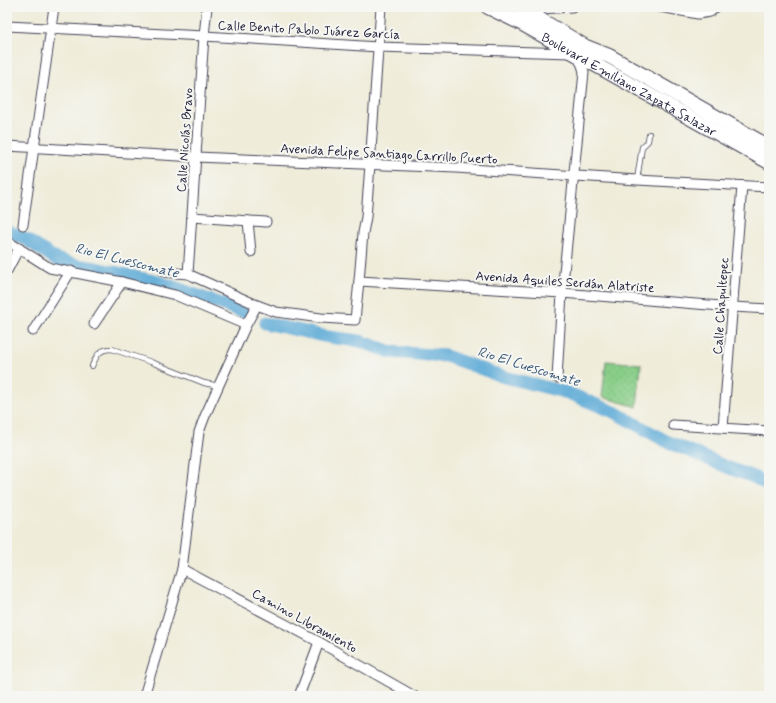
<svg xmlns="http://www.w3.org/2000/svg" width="776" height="703" font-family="Mynerve,sans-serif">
<defs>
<pattern id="park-dots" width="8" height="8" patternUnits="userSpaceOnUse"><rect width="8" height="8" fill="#89ce88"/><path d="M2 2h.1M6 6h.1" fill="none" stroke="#76b176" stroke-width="1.8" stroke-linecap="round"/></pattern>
</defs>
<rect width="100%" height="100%" fill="#f6f6f2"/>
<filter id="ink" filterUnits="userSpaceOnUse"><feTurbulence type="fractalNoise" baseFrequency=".025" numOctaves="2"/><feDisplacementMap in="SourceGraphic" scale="8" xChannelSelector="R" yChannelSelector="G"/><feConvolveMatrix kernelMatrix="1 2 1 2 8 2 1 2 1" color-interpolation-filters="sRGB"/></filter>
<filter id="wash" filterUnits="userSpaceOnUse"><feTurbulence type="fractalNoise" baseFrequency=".012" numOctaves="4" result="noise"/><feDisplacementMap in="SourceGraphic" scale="16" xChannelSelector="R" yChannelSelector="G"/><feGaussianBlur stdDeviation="0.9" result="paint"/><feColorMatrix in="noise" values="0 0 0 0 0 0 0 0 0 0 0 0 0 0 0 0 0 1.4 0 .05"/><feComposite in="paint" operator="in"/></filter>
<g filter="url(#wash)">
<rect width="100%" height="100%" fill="#efecd9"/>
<polygon fill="url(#park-dots)" stroke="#567862" points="606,361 641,364 637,407 602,397"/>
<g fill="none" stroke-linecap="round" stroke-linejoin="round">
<g stroke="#5eabd7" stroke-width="13">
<polyline points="7,231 27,240 56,259 75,265 96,268 163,283 243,312"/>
<polyline points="265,323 328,337 360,341 391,352 446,356 501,376 568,393 614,412 664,440 724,466 756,478 769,486"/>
</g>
</g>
</g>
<g filter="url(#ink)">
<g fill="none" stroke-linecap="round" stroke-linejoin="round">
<defs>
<g id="service">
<polyline points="637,180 642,147 648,141 649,134"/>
<path d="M92,366C97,355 99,349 112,349L151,362L204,383L219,386"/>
</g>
<g id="minor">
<polyline points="660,7 698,14 710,12 716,7"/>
<polyline points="525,10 572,7"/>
<polyline points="7,26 204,36 378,47 571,53"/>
<polyline points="7,146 196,157 456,168 637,180 769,187"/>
<polyline points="192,217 266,222"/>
<polyline points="248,221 251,252"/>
<polyline points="23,225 54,7"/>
<polyline points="7,242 12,244 50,268 122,282 175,295 246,325"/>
<polyline points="7,271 19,248"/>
<polyline points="164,272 188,274 257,305 276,312 321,318 355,320 359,281 363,233 366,217 370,165 381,7"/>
<polyline points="188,274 204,36 207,7"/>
<polyline points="359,281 562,293 733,307 769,309"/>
<polyline points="94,324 122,282"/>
<polyline points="33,331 71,271"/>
<polyline points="557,378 562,293 584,72 582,65 577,56"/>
<polyline points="673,425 769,431"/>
<polyline points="723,428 742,186"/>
<polyline points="182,569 319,642 414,696"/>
<polyline points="144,696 182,569 199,432 205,416 246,325 257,305"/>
<polyline points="299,696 319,642"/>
</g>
<g id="primary">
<path id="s1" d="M488,7L519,22L769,162"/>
<polyline points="519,7 586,47 609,56 769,147"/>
</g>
</defs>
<use href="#service" stroke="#414053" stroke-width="6"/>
<use href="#minor" stroke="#414053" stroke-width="11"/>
<use href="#primary" stroke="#414053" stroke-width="16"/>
<use href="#service" stroke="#fff" stroke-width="4.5"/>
<use href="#minor" stroke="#fff" stroke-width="9"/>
<use href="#primary" stroke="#fff" stroke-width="14"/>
</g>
</g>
<g text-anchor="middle" stroke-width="4" stroke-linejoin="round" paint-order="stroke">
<g font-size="13" fill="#22223b" stroke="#f6f6f2">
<text transform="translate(309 29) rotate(3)" y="5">Calle Benito Pablo Juárez García</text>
<text dy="5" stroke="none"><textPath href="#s1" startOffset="161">Boulevard Emiliano Zapata Salazar</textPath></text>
<text transform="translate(184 140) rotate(-86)" y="5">Calle Nicolás Bravo</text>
<text transform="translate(389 153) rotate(3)" y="5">Avenida Felipe Santiago Carrillo Puerto</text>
<text transform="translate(565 281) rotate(4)" y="5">Avenida Aquiles Serdán Alatriste</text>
<text transform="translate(720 306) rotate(-86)" y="5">Calle Chapultepec</text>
<text transform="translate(305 620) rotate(29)" y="5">Camino Libramiento</text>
</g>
<g font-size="14" font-style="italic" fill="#3a5979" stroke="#f6f6f2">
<text transform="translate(127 260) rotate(14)" y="5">Rio El Cuescomate</text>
<text transform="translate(529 366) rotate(17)" y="5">Rio El Cuescomate</text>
</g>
</g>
<rect width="776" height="703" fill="none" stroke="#f6f6f2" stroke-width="24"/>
</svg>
